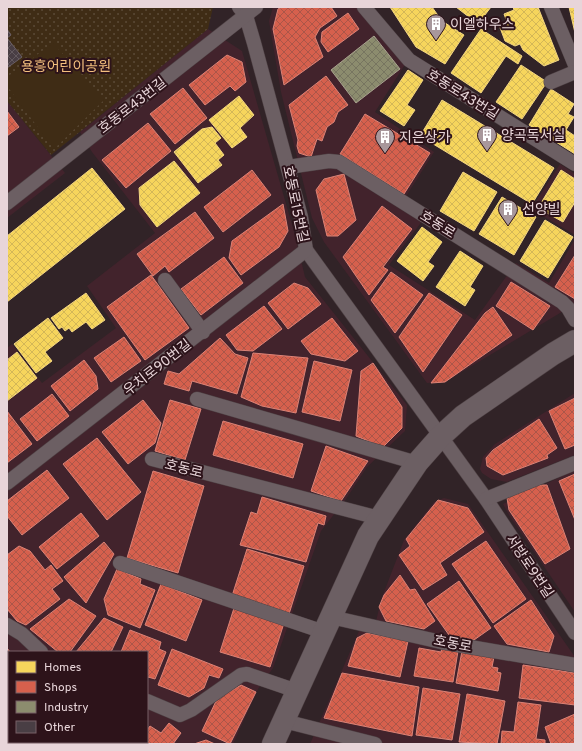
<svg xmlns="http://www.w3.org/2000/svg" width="582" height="751" font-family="Overpass,'Noto Sans KR',sans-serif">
<defs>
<pattern id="park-dots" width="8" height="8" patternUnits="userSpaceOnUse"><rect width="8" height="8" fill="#3f2c15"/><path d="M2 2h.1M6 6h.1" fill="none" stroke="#5b4a36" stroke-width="1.8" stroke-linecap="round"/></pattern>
<pattern id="homes-cross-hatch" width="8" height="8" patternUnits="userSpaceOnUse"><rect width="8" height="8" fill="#f6d55c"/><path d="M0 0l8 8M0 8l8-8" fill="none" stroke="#d3b757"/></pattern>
<pattern id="shops-cross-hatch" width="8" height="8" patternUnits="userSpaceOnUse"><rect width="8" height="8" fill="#d6604d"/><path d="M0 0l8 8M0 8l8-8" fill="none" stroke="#ab5649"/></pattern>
<pattern id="industry-cross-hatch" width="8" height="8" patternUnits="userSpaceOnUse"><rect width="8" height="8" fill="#8c8c6e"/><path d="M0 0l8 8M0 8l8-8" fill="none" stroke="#777560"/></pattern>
<pattern id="building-cross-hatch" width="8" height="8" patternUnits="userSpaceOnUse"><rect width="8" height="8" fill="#493e44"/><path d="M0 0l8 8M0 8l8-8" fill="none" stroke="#63595e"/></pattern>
</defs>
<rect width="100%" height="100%" fill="#312327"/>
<g fill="#42232c" fill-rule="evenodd">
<polygon points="273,7 373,7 413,59 404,66 375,112 434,152 405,198 429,212 389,265 475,320 516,263 549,283 575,239 575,304 445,382 427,383 324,242 312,218 281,92 269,21"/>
<path d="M208,29L242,51L295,235L305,277L407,405L405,431L367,467L346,499L321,531L273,668L258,689L233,744H7V348L12,344L42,383L116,328L87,286L155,233L92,152L80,132ZM9,652H147V742H9Z"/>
<polygon points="7,101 65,173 7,218"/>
<polygon points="560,164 575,174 575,235 531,209"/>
<polygon points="575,393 575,455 507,482 491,479 482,473 480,469 483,457 495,444"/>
<polygon points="575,470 575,612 509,515 503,504"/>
<polygon points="444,498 468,504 575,657 575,744 310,744 359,631 363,629 374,630 381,600 404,540 434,502"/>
</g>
<polygon fill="url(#park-dots)" points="7,7 213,7 208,29 51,155 7,101"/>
<polygon fill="#3f2c15" points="53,43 104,100 54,149 7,86 7,77"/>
<g fill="url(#homes-cross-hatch)" stroke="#f2d582">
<polygon points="390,7 432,7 442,21 464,35 445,64 416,47"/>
<polygon points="456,7 491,7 478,24"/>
<polygon points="513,7 538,7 559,60 544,66 523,50 520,44 515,46 505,41 499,25 507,22 504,14 514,10"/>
<polygon points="569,7 575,7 575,33"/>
<polygon points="481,29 522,56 518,64 506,56 481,93 451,73"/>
<polygon points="521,65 547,82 522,119 496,102"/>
<polygon points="408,70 423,80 407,105 415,110 404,126 380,111"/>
<polygon points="551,89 574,104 568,114 574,117 566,130 575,136 575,154 529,125"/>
<polygon points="239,96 254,115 240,128 247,137 232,148 209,120"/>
<polygon points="442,100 554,168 532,204 420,136"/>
<polygon points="212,127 221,138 215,143 224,155 218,160 222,165 198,183 174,152 202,129"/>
<polygon points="174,161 200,193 157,227 140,205 139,188"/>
<polygon points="92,168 125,209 7,302 7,236"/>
<polygon points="561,170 575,179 575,202 563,222 538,208"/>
<polygon points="463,172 497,192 474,231 440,211"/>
<polygon points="502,197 536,217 514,255 479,234"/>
<polygon points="545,220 573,237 548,278 520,261"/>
<polygon points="422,227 442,242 428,262 434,266 423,281 397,261"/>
<polygon points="460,251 483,266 470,287 475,290 465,306 436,287"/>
<polygon points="86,293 105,320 92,329 86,322 72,332 69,328 65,331 62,327 59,329 51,318"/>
<polygon points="48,318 63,338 45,352 52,361 36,373 14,344"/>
<polygon points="17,352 37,378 7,401 7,360"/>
</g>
<g fill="url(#shops-cross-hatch)" stroke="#db8377">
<polygon points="282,7 331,7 337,16 320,28 315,37 323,57 284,85 273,29 278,9"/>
<polygon points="348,13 359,29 328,52 321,42 322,32"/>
<polygon points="227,55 242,62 246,82 235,91 230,86 205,105 189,85"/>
<polygon points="326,76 348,105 338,112 334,122 327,127 322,141 317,139 311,157 299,153 297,146 298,140 289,105"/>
<polygon points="183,88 207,118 175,144 150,114"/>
<polygon points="7,111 19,127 7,136"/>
<polygon points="365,114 430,153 404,194 340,154"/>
<polygon points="148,123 171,151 126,188 102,160"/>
<polygon points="252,170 271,195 223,232 204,207"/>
<polygon points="344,174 356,220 338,236 327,236 316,190 324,179"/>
<polygon points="283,204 288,231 279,247 241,275 229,258 232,241"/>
<polygon points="382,206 412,229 383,267 388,270 369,295 343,257"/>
<polygon points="195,212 214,238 169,272 165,266 153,276 137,254"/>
<polygon points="575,255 575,299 555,287"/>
<polygon points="224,257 243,283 201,315 181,289"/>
<polygon points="391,272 423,295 395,333 371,300"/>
<polygon points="151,275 189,328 145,360 107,307"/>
<polygon points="511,282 550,306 533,330 496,306"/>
<polygon points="294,283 308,288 321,304 288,329 268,303"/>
<polygon points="429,293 462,315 423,372 399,337"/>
<polygon points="264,306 282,329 253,351 237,350 226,335"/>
<polygon points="493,307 512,335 445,382 431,383 485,313"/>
<polygon points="332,318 358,351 345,361 311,354 301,341"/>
<polygon points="124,337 141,361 111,382 94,358"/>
<polygon points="220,338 235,354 248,358 237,394 192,381 189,391 164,384 168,371 179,374"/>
<polygon points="253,353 308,358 296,413 262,406 241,397"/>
<polygon points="84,360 96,376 98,389 70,411 51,386"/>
<polygon points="314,361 352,370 340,421 302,412"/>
<polygon points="373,363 402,407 402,428 383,447 356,436 361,371"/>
<polygon points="52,394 69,416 37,441 20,419"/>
<polygon points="575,398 575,445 565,449 549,411"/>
<polygon points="143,400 161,423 155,443 128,464 102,432"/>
<polygon points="170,400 201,409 185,460 155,451"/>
<polygon points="7,411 32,444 7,463"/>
<polygon points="539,419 557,448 547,455 548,458 503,475 487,466 486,458 493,450"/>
<polygon points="223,421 303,444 293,478 213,455"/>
<polygon points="97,438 141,492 107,520 63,464"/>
<polygon points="326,446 368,461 341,501 311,491"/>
<polygon points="47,470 69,498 22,535 7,516 7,501"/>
<polygon points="153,471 204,486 178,573 127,558"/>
<polygon points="575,474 575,520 559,481"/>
<polygon points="529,485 547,485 570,549 545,564 509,510 507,498"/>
<polygon points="262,497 326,516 324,525 318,523 306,562 240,545 251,512 257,514"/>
<polygon points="438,500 468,508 484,532 440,563 447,575 423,590 399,555 410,546 406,539"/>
<polygon points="81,513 99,536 57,569 39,547"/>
<polygon points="486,541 526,599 493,623 452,564"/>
<polygon points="104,542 114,554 86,603 64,577"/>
<polygon points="19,546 30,551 45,570 51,565 63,581 52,589 60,599 26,625 17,621 7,609 7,555"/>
<polygon points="247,549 304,566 289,614 232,596"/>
<polygon points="117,569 141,579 140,584 155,590 140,628 108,615 104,599"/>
<polygon points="400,575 410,590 415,589 435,621 424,629 386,621 379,607 384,595"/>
<polygon points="459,581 491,628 474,640 449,635 427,604"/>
<polygon points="161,584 202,600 186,641 145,625"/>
<polygon points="69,599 96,616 70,652 58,652 30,629"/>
<polygon points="531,600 554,636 549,652 507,644 494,626"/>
<polygon points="234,608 284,623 270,667 220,652"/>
<polygon points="104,618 123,627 111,652 76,652"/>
<polygon points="130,630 161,642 159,649 166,652 155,679 148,677 147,680 147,652 121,652"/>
<polygon points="367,633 408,641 400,677 348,666 357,638"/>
<polygon points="7,648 10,652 9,690 7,692"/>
<polygon points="419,648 441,652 442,648 458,651 453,682 414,676"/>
<polygon points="172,649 223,669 219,678 209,675 204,688 189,697 158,685"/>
<polygon points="462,651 494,657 492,667 498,668 497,672 501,673 498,691 456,683"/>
<polygon points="523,665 575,673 575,705 519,698"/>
<polygon points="342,673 419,687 412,736 324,718"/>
<polygon points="241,685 256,692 230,744 202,731 217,699"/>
<polygon points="423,688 460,694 452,740 416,735"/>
<polygon points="467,694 505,701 497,744 459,742"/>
<polygon points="518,702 541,705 536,739 545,740 545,744 501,744 502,731 514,732"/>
<polygon points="9,705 9,741 7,738 7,707"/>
<polygon points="575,714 575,744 551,744 545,727"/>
<polygon points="169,723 181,733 173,744 136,744 138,742 147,742 147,730 150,726 161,733"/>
<polygon points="206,740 215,744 194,744"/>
</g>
<polygon fill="url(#industry-cross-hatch)" stroke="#a8a28e" points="374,36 400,69 356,103 331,70"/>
<polygon fill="url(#building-cross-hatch)" stroke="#6a5f65" points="7,29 11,35 7,38 22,57 7,68"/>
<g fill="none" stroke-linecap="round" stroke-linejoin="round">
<defs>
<g id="lane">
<polyline points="239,7 246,16 254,43 301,217 306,250 486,499 575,633"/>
<polyline points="364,7 409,60 575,164"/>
<polyline points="551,7 575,65"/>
<polyline points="551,82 575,72"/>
<polyline points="288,167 329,161 339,162 562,302 568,308 575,320"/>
<polyline points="7,203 256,7"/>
<polyline points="165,280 203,332"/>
<polyline points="197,399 417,463"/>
<polyline points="152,459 379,518"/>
<polyline points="7,483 306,250"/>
<polyline points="486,499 575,463"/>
<polyline points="120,563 324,632"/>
<polyline points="331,617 441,642 575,665"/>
<polyline points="7,625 22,634 41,652"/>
<polyline points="147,701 180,715 191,710 241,675 247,674 297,691"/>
<polyline points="284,721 375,744"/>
<polyline points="56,742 58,744"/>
<polyline points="121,744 122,742"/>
</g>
<polyline id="street" points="273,744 368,536 417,463 440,437 463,416 553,354 575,341"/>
</defs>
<use href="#lane" stroke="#4e4144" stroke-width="15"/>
<use href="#street" stroke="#4e4144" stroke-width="23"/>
<use href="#lane" stroke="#6c5f63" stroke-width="14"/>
<use href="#street" stroke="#6c5f63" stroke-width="22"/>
</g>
<defs>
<symbol id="building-pin" viewBox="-11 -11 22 30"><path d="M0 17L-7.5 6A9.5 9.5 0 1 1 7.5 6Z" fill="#a8979b" stroke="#2d131a"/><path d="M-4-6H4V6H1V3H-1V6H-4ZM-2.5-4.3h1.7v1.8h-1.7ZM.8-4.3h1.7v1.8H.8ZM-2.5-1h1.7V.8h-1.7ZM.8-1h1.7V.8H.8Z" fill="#fff"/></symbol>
</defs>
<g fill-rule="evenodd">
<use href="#building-pin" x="425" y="13" width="22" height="30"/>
<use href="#building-pin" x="476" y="124" width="22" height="30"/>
<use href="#building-pin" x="374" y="126" width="22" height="30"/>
<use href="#building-pin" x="497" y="198" width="22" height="30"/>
</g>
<g text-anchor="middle" stroke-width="4" stroke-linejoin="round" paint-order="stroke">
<g font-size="14" fill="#e8d5d9" stroke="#2d131a" text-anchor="start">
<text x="450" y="29">이엘하우스</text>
<text x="501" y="140">양곡독서실</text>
<text x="399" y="142">지은상가</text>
<text x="522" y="214">선양빌</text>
</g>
<g font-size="14" fill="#f3bf7e" stroke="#2d131a">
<text x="66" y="71">용흥어린이공원</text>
</g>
<g font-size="14" fill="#e8d5d9" stroke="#2d131a">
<text transform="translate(463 94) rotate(32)" y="5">호동로43번길</text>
<text transform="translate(132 105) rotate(-38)" y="5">호동로43번길</text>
<text transform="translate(296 204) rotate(78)" y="5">호동로15번길</text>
<text transform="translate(438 224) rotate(32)" y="5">호동로</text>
<text transform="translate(157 367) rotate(-38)" y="5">우치로90번길</text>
<text transform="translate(184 468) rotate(14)" y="5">호동로</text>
<text transform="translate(530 566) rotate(56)" y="5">서방로9번길</text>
<text transform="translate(453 643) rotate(11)" y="5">호동로</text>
</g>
</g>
<rect width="582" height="751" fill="none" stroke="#e8d5d9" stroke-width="16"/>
<rect x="8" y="651" width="140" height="92" fill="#2d131a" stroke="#786166"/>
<rect x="16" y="661" width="20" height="12" fill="#f6d55c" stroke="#786166"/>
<text x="44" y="671" font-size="12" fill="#e8d5d9">Homes</text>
<rect x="16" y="681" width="20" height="12" fill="#d6604d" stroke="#786166"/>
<text x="44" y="691" font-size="12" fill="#e8d5d9">Shops</text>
<rect x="16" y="701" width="20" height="12" fill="#8c8c6e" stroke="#786166"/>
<text x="44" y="711" font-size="12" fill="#e8d5d9">Industry</text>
<rect x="16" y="721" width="20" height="12" fill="#493e44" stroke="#786166"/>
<text x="44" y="731" font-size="12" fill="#e8d5d9">Other</text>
</svg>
